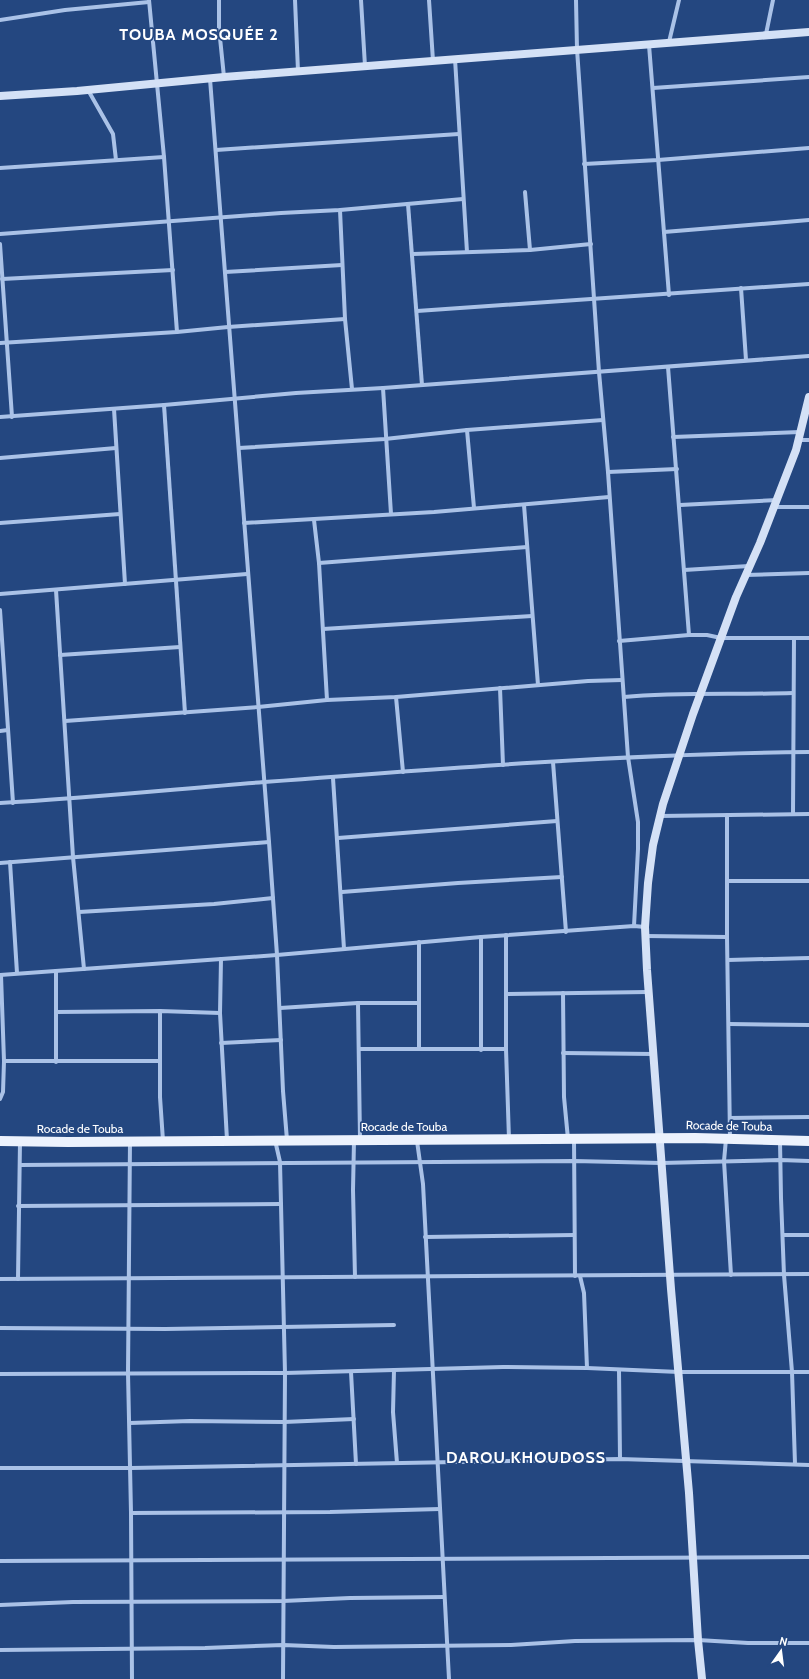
<svg xmlns="http://www.w3.org/2000/svg" width="809" height="1679" font-family="Cabin,sans-serif">
<rect width="100%" height="100%" fill="#244780"/>
<g fill="none" stroke-linecap="round" stroke-linejoin="round">
<g stroke="#aac2e7" stroke-width="4">
<polyline points="149,0 164,157 177,332"/>
<polyline points="219,0 219,28 224,77"/>
<polyline points="295,0 298,71"/>
<polyline points="361,0 365,66"/>
<polyline points="429,0 433,61"/>
<polyline points="576,0 577,49 599,372 608,472 628,757 638,822 638,849 634,926"/>
<polyline points="0,20 65,10 149,2"/>
<polyline points="766,34 773,0"/>
<polyline points="669,42 679,0"/>
<polyline points="649,45 669,295"/>
<polyline points="455,59 467,252"/>
<polyline points="210,79 269,842 277,955 283,1091 287,1140"/>
<polyline points="653,88 809,77"/>
<polyline points="88,90 113,134 116,160"/>
<polyline points="216,150 459,134"/>
<polyline points="584,164 658,160 809,148"/>
<polyline points="0,168 164,157"/>
<polyline points="525,192 530,250"/>
<polyline points="408,204 422,385"/>
<polyline points="340,210 345,319 352,389"/>
<polyline points="664,232 809,220"/>
<polyline points="0,234 281,213 340,210 463,199"/>
<polyline points="0,244 12,417"/>
<polyline points="413,254 530,250 591,244"/>
<polyline points="225,272 342,265"/>
<polyline points="2,279 173,270"/>
<polyline points="741,288 746,360"/>
<polyline points="417,311 809,284"/>
<polyline points="0,343 177,332 228,327 345,319"/>
<polyline points="668,367 689,635"/>
<polyline points="383,388 391,514"/>
<polyline points="164,405 185,713"/>
<polyline points="114,409 125,584"/>
<polyline points="0,417 164,405 296,393 383,388 809,356"/>
<polyline points="467,430 474,508"/>
<polyline points="673,437 800,432"/>
<polyline points="798,440 809,440"/>
<polyline points="239,448 385,439 467,430 603,420"/>
<polyline points="0,458 116,448"/>
<polyline points="608,472 677,469"/>
<polyline points="524,505 538,685"/>
<polyline points="680,505 777,500"/>
<polyline points="774,507 809,507"/>
<polyline points="314,520 319,563 327,700"/>
<polyline points="0,523 120,514"/>
<polyline points="244,523 434,512 609,497"/>
<polyline points="319,563 527,547"/>
<polyline points="684,570 749,566"/>
<polyline points="745,575 809,573"/>
<polyline points="56,590 73,857 84,969"/>
<polyline points="0,594 247,574"/>
<polyline points="0,610 13,803"/>
<polyline points="323,629 532,616"/>
<polyline points="619,641 689,635 707,635 721,638 809,638"/>
<polyline points="60,655 180,647"/>
<polyline points="500,688 503,765"/>
<polyline points="396,697 403,772"/>
<path d="M624,697C680,692 736,695 793,693"/>
<polyline points="65,721 258,707 327,700 396,697 588,681 622,680"/>
<polyline points="0,731 8,730"/>
<polyline points="553,762 566,932"/>
<polyline points="333,778 344,949"/>
<path d="M0,803C88,798 176,789 264,782C445,768 627,754 809,752"/>
<polyline points="793,814 794,638"/>
<polyline points="727,815 727,937 730,1138"/>
<polyline points="660,816 809,814"/>
<polyline points="338,838 557,821"/>
<polyline points="10,862 17,973"/>
<polyline points="0,863 269,842"/>
<polyline points="728,881 809,881"/>
<polyline points="342,892 458,883 562,877"/>
<polyline points="79,912 214,904 273,898"/>
<polyline points="506,935 506,1049 509,1139"/>
<polyline points="645,936 727,937"/>
<polyline points="419,942 419,1049"/>
<polyline points="221,959 220,1013 227,1140"/>
<polyline points="728,960 809,958"/>
<polyline points="0,975 277,955 481,937 634,926 645,927"/>
<polyline points="563,993 564,1097 568,1139"/>
<polyline points="507,994 648,992"/>
<polyline points="358,1003 360,1139"/>
<polyline points="280,1008 358,1003 419,1003"/>
<polyline points="160,1011 160,1097 163,1141"/>
<polyline points="56,1012 160,1011 220,1013"/>
<polyline points="729,1024 809,1025"/>
<polyline points="221,1043 281,1040"/>
<polyline points="359,1049 506,1049"/>
<polyline points="481,1050 481,937"/>
<polyline points="563,1053 653,1054"/>
<polyline points="4,1061 159,1061"/>
<polyline points="56,1062 56,971"/>
<polyline points="0,1099 3,1092 4,1061 1,975"/>
<polyline points="730,1118 809,1117"/>
<polyline points="574,1139 575,1276"/>
<polyline points="726,1139 724,1161 731,1275"/>
<polyline points="275,1140 280,1162 285,1373 283,1679"/>
<polyline points="354,1140 353,1190 355,1277"/>
<polyline points="130,1141 128,1373 131,1513 132,1679"/>
<polyline points="417,1141 423,1184 449,1679"/>
<polyline points="780,1141 781,1198 784,1275 792,1372 795,1464"/>
<polyline points="20,1165 574,1161 661,1163 780,1160 809,1161"/>
<polyline points="18,1206 281,1204"/>
<polyline points="783,1235 809,1235"/>
<polyline points="425,1237 574,1235"/>
<polyline points="580,1276 584,1293 587,1368"/>
<polyline points="0,1279 809,1274"/>
<polyline points="18,1279 20,1142"/>
<polyline points="0,1328 165,1329 394,1325"/>
<polyline points="394,1370 393,1412 397,1463"/>
<polyline points="619,1370 620,1459"/>
<polyline points="351,1372 356,1464"/>
<polyline points="0,1374 285,1373 503,1367 587,1368 679,1372 809,1372"/>
<polyline points="130,1423 190,1421 284,1422 354,1419"/>
<polyline points="0,1468 131,1468 620,1459 809,1465"/>
<polyline points="131,1513 330,1512 440,1509"/>
<polyline points="0,1561 809,1557"/>
<polyline points="0,1605 73,1602 283,1601 350,1598 444,1597"/>
<polyline points="0,1650 205,1648 283,1645 334,1647 511,1645 575,1641 698,1640 748,1643 809,1643"/>
</g>
<g stroke="#d4e1f6" stroke-width="8">
<polyline points="0,96 77,91 224,77 809,32"/>
<polyline points="702,1679 698,1640 689,1493 671,1289 647,970 645,927 648,883 653,845 663,804 693,714 736,597 760,543 796,450 809,397"/>
</g>
<polyline stroke="#ecf2fd" stroke-width="10" points="0,1141 68,1142 695,1138 809,1141"/>
</g>
<g text-anchor="middle" stroke-width="3.5" stroke-linejoin="round" paint-order="stroke">
<g font-size="12" fill="#fff" stroke="#244780">
<text transform="translate(729 1126) rotate(1)" y="4">Rocade de Touba</text>
<text x="404" y="1131">Rocade de Touba</text>
<text x="80" y="1133">Rocade de Touba</text>
</g>
<g font-size="16" font-weight="bold" letter-spacing="1" fill="#fff" stroke="#244780">
<text x="199" y="40">TOUBA MOSQUÉE 2</text>
<text x="526" y="1463">DAROU KHOUDOSS</text>
</g>
</g>
<g transform="translate(781 1651) rotate(14)" stroke="#244780" stroke-width="3" paint-order="stroke">
<path d="M0-3L7 15L0 10L-7 15Z" fill="#ffffff"/>
<text y="-6" font-size="11" font-weight="bold" text-anchor="middle" fill="#ffffff">N</text>
</g>
</svg>
